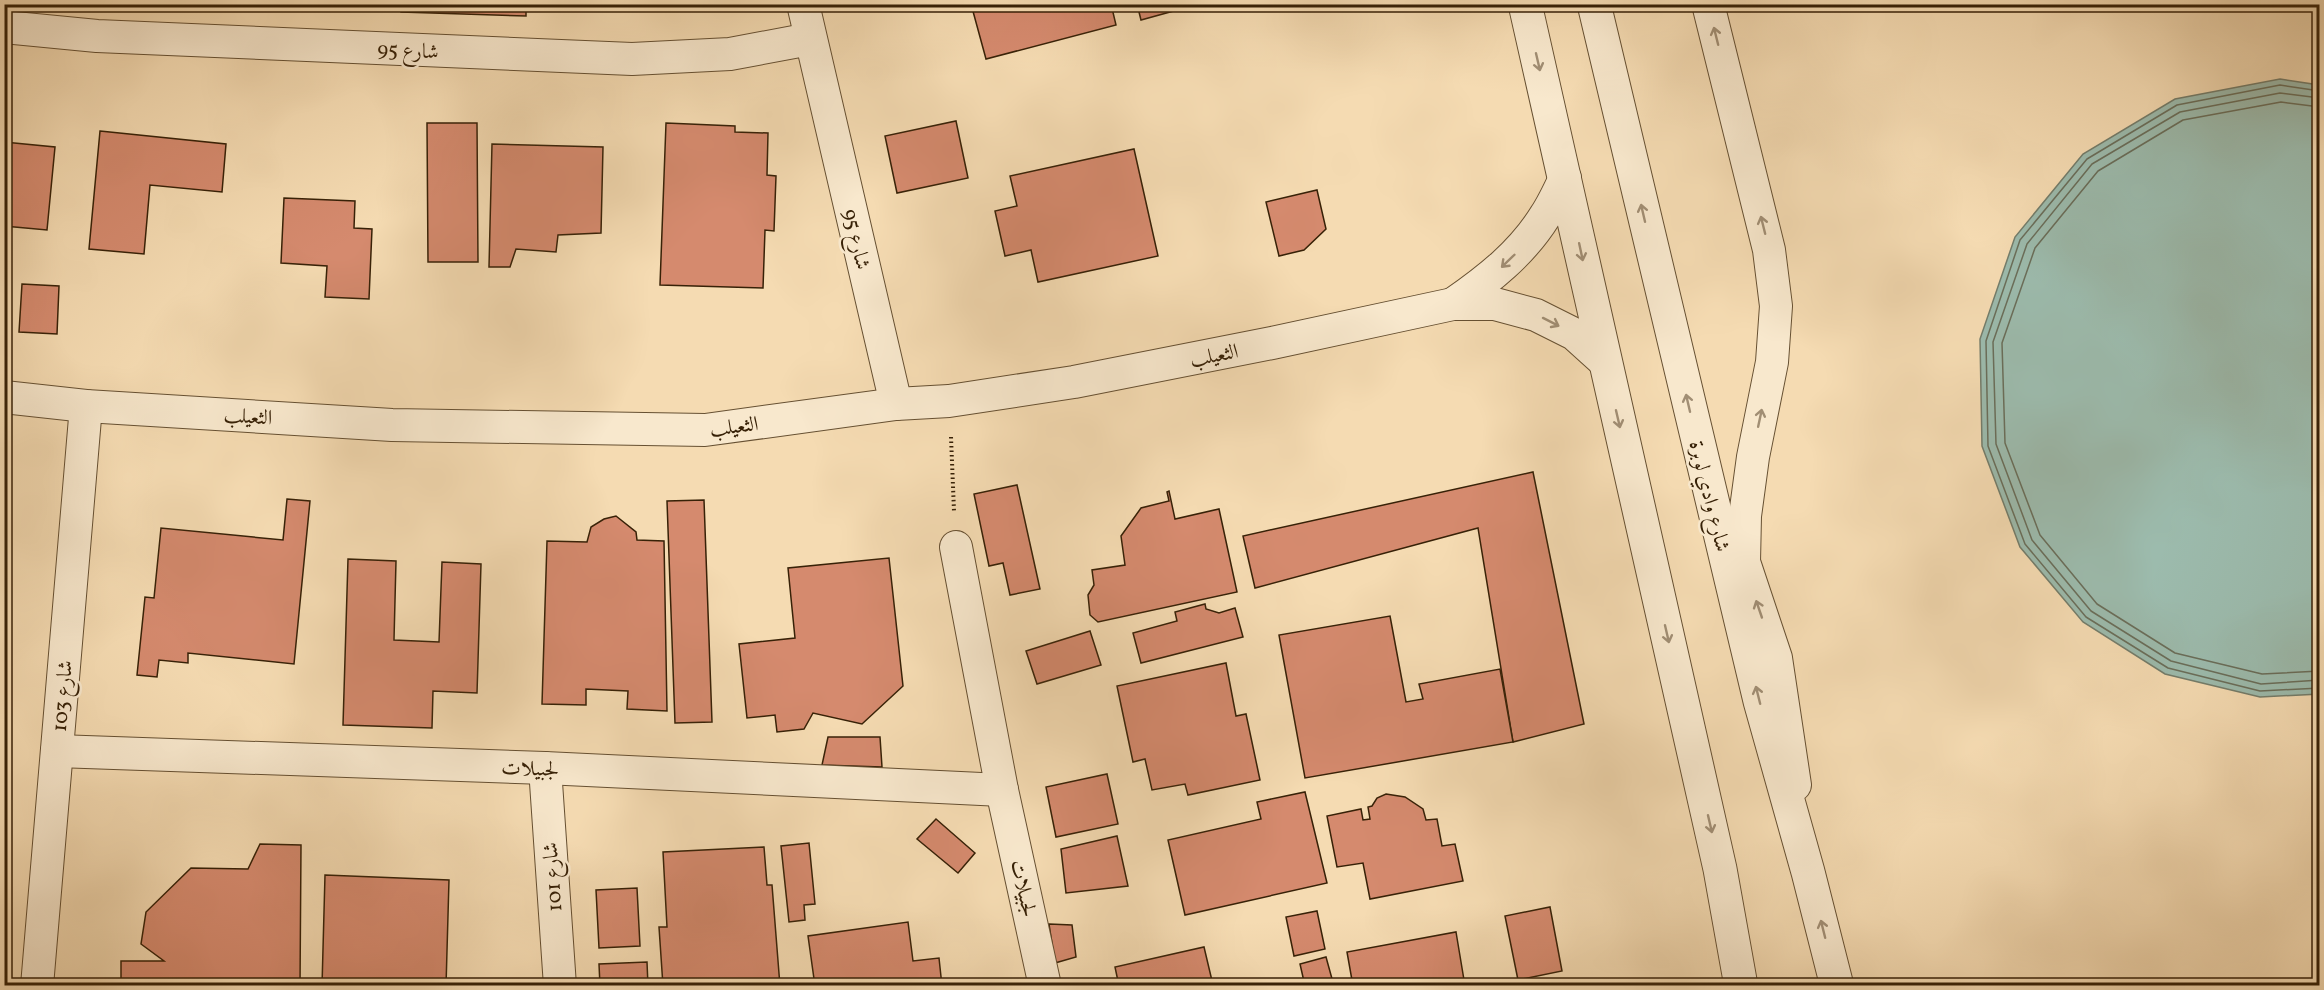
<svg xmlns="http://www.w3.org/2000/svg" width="2324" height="990" font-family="Vollkorn,Amiri,serif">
<rect width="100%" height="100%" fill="#f5dbb2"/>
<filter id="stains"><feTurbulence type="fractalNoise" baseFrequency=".00333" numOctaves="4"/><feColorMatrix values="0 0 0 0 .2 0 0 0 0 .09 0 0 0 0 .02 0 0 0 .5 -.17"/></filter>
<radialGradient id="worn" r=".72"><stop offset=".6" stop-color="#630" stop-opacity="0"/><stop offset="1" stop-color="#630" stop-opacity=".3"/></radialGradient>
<polygon fill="#9cbbad" stroke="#747d6b" stroke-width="1.5" points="2280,79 2319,85 2320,694 2260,697 2165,674 2083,622 2020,547 1982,446 1980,339 2015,237 2083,154 2175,99"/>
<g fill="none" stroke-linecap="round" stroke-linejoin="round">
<g stroke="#6a6e5a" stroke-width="1.5">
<polyline points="2320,91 2280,85 2177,105 2087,159 2020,240 1986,341 1988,446 2025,544 2086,617 2168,668 2260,691 2320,688"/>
<polyline points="2320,98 2280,93 2180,112 2092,164 2027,244 1993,342 1996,444 2032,540 2091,611 2171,661 2261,684 2320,680"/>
<polyline points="2320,107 2281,102 2183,120 2098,171 2035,248 2002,343 2005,443 2040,535 2097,604 2175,653 2262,674 2320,671"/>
</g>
</g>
<g fill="#d58a6e" stroke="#372107" stroke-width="1.5">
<polygon points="401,4 526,4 526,16 401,12"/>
<polygon points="553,4 623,4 623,9"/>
<polygon points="641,4 708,4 708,7 641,5"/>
<polygon points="971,4 1111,4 1116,25 986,59"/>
<polygon points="1137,4 1199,4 1141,20"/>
<polygon points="956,121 968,178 897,193 885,136"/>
<polygon points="427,123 477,123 478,262 428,262"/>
<polygon points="666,123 735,126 735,132 768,133 767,175 776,176 774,231 765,230 763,288 660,285"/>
<polygon points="100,131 226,144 222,192 150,185 144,254 89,249"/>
<polygon points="4,142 55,147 47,230 4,226"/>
<polygon points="492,144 603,147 601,233 558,235 556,252 516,249 510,267 489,267"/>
<polygon points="1134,149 1158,256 1038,282 1031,250 1005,256 995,211 1017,206 1010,176"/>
<polygon points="1317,190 1326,229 1304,250 1279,256 1266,202"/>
<polygon points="284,198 355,201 354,228 372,229 369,299 325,297 327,266 281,263"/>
<polygon points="22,284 59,286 57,334 19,332"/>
<polygon points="1533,472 1584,724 1513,742 1478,528 1255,588 1243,536"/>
<polygon points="1017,485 1040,589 1010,595 1003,563 989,566 974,494"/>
<polygon points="1169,491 1175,519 1219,509 1237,592 1098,622 1090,615 1088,595 1094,585 1092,570 1125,565 1121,536 1141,508 1169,501 1167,492"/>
<polygon points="287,499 310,501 294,664 188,653 188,663 159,660 157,677 137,675 145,597 154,598 161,528 283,540"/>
<polygon points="704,500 712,722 675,723 667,501"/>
<polygon points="616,516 636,532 637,540 664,541 667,711 627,709 628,691 586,689 586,705 542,704 547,541 587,542 591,527 604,519"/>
<polygon points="889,558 903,686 862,724 813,713 804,729 777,732 775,715 747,718 739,644 795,638 788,568"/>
<polygon points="348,559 396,561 394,640 439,642 442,562 481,564 477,693 433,691 432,728 343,725"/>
<polygon points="1205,604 1206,609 1219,613 1235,608 1243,637 1141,663 1133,633 1177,621 1175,612"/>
<polygon points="1390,616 1406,702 1423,699 1419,684 1500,669 1513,742 1305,778 1279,635"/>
<polygon points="1090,631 1101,665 1037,684 1026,651"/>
<polygon points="1226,663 1236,716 1246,714 1260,780 1188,795 1185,784 1152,790 1145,759 1133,762 1117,686"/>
<polygon points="828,737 880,737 882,767 822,765"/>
<polygon points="1107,774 1118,824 1056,837 1046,787"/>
<polygon points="1305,792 1327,883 1185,915 1168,840 1261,819 1257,802"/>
<polygon points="1386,794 1405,797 1423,809 1426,820 1437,819 1442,846 1455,844 1463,881 1370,899 1363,863 1337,867 1327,816 1361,809 1363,820 1370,819 1368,807 1372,806 1377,798"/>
<polygon points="936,819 975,853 958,873 917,839"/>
<polygon points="1117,836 1128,886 1066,893 1061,849"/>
<polygon points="809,843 815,904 804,905 805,920 789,922 781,846"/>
<polygon points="260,844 301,845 300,986 121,986 121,961 164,961 141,944 146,912 191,868 248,869"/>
<polygon points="764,847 767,885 772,885 780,986 663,986 659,927 667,927 663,852"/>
<polygon points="325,875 449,880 446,986 322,986"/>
<polygon points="637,888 640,946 599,948 596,890"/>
<polygon points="1550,907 1562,971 1518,980 1505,916"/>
<polygon points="1317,911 1325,949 1294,956 1286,917"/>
<polygon points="908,922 913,961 939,958 942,986 815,986 808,936"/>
<polygon points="1049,924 1072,925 1076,957 1055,963"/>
<polygon points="1456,932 1465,986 1353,986 1347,952"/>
<polygon points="1204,947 1213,985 1119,986 1115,967"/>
<polygon points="1326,957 1334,986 1305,986 1300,964"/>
<polygon points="647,962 648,986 600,986 599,964"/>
</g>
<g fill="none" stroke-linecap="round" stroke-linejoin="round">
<defs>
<g id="minor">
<polyline points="803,4 896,404"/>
<polyline points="1708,4 1769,250 1776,306 1772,362 1753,457 1745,516 1744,562 1776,658 1795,785"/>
<polyline points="4,27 97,36 632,59 730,54 810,39"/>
<path d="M1453,304C1489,279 1522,253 1545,216C1553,204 1559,191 1565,178"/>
<polyline points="4,397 86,406 392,425 705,430 896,404 949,401 1074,382 1272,343 1453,304 1495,304 1536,315 1574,334 1605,362"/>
<polyline points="956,547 1002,790 1045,986"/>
<polyline points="57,751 545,768 1002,790"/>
<polyline points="545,768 560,986"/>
<polyline points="37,986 86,406"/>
</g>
<g id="tertiary">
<polyline points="1525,4 1720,869 1741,986"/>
<polyline points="1594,4 1760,701 1808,872 1837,986"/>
</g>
</defs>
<use href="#minor" stroke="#665032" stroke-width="34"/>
<use href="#tertiary" stroke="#665032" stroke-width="35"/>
<polyline stroke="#372107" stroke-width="4" stroke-dasharray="1.5 3" stroke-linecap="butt" points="951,437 954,511"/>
<use href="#minor" stroke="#f8e8cd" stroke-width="32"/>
<use href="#tertiary" stroke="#f8e8cd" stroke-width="33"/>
</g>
<defs><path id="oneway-shaft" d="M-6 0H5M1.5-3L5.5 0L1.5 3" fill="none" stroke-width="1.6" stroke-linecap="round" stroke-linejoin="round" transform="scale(1.5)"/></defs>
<g stroke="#a18e74">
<use href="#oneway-shaft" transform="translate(1716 36) rotate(-104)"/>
<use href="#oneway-shaft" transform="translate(1538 62) rotate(77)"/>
<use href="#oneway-shaft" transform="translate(1643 213) rotate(-103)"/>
<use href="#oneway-shaft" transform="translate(1763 225) rotate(-104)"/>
<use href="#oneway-shaft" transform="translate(1581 252) rotate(78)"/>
<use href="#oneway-shaft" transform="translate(1508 261) rotate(136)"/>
<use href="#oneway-shaft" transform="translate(1551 322) rotate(27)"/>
<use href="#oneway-shaft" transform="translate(1688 403) rotate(-103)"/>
<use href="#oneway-shaft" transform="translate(1760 418) rotate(-78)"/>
<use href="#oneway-shaft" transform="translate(1618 419) rotate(77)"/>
<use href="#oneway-shaft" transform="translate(1759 609) rotate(-109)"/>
<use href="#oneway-shaft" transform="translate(1667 634) rotate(77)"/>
<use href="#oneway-shaft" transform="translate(1758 695) rotate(-104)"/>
<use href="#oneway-shaft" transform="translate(1710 824) rotate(77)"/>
<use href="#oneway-shaft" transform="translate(1823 929) rotate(-104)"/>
</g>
<g text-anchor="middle" stroke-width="5" stroke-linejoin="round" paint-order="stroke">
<g font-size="21" fill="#372107" stroke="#f8e8cd">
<text transform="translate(408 50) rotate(3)" y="7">شارع 95</text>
<text transform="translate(857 239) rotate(77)" y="7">شارع 95</text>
<text transform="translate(1214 355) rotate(-11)" y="7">الثعيلب</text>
<text transform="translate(248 416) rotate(4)" y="7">الثعيلب</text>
<text transform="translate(734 426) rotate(-7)" y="7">الثعيلب</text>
<text transform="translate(1710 496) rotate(76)" y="7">شارع وادي لوبرة</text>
<text transform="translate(62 696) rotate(-85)" y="7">شارع 103</text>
<text transform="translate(530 768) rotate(2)" y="7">لجبيلات</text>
<text transform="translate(552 877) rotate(-94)" y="7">شارع 101</text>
<text transform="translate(1024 888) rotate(77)" y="7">لجبيلات</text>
</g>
</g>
<rect width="2324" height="990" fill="none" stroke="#f5dbb2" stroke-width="24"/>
<rect x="6" y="6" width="2312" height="978" fill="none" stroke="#372107" stroke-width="3"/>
<rect x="12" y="12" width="2300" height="966" fill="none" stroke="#372107" stroke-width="1.5"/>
<rect width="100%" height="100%" filter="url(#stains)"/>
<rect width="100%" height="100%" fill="url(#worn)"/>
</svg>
